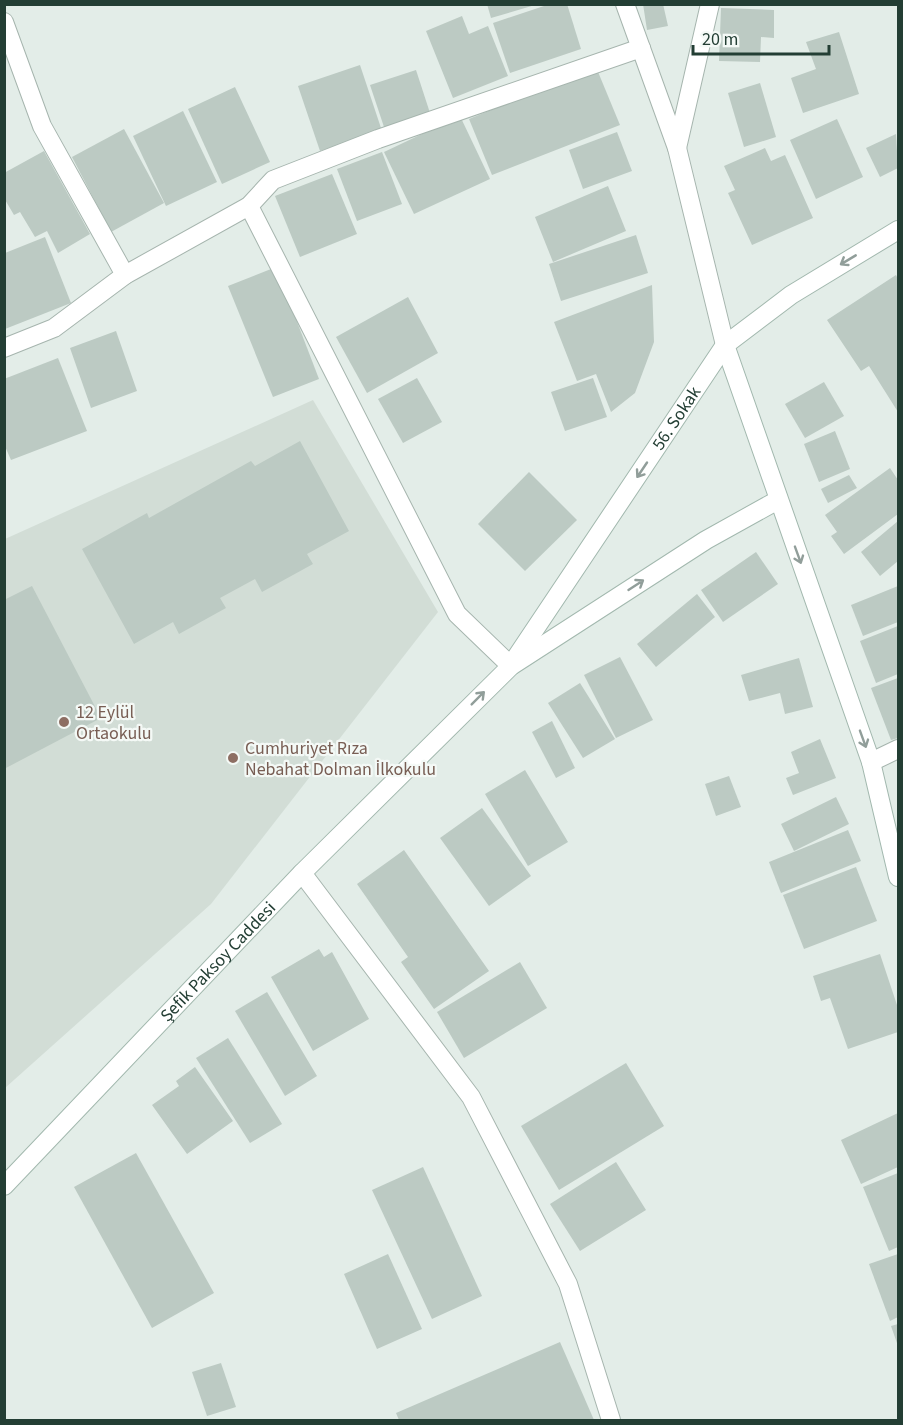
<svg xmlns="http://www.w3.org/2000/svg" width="903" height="1425" font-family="'Source Sans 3',sans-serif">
<rect width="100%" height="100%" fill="#e3ede8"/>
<polygon fill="#d2ddd6" points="313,400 438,612 211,904 5,1088 5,539"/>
<g fill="#bccac3">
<polygon points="487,4 535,4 535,5 491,18"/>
<polygon points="550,4 567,4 581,49 510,73 493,23"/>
<polygon points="643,4 663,4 668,26 647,30"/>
<polygon points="721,8 774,10 774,38 761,37 760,62 719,61"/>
<polygon points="462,16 469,34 488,26 508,76 453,98 426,31"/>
<polygon points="839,32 859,94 803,113 791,78 816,69 806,42"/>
<polygon points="360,65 382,131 320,151 298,86"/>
<polygon points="596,67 620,125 492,175 469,119"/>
<polygon points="416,70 430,113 384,127 370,85"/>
<polygon points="760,83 776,137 744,147 728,93"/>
<polygon points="235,87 270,162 222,184 188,109"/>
<polygon points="183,111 217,182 166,206 133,136"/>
<polygon points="460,116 490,179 414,214 384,152"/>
<polygon points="837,119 863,177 816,199 790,140"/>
<polygon points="124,129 164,203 111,232 72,157"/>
<polygon points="617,132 632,171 583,189 569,150"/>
<polygon points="896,134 898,168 880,177 866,148"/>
<polygon points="765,148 771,161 785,155 813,218 752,245 728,193 735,190 724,166"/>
<polygon points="44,151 90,234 58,253 47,231 35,237 20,212 14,215 4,198 4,173"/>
<polygon points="382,152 402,204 357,221 337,169"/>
<polygon points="332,174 357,234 300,257 275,196"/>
<polygon points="608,186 626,231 553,262 535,217"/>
<polygon points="636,235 648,273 561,301 549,264"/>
<polygon points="45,237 71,303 5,329 5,253"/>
<polygon points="276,267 319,379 273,397 228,286"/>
<polygon points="896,275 898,279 898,412 869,366 861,371 827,320"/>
<polygon points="652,285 654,342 635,393 611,412 596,374 577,381 554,322"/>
<polygon points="408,297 438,353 367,393 336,337"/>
<polygon points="116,331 137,391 91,408 70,348"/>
<polygon points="58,358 87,431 11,460 4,444 4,379"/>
<polygon points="417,378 442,422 403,443 378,399"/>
<polygon points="593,378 607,417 565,431 551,392"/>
<polygon points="824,382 844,416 805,438 785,404"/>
<polygon points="835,431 850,469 819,482 804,444"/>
<polygon points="300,441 349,531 307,554 313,564 262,592 255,579 220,598 226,608 179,634 173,622 134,644 82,549 147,513 149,518 251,461 255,466"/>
<polygon points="890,468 898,480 898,514 844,554 831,536 837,532 825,515"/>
<polygon points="529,472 577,520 525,571 478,524"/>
<polygon points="849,475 857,488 828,503 821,489"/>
<polygon points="898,521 898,561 880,576 861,552"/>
<polygon points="756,552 778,584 723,622 701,590"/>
<polygon points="32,586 101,718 4,769 4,600"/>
<polygon points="898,586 898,622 863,636 851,605"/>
<polygon points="697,594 715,617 656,667 637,644"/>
<polygon points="898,626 898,674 876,683 860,641"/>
<polygon points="620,657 653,720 616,738 584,675"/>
<polygon points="799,658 813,707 785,714 780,693 749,701 741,675"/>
<polygon points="898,678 898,738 891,740 871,688"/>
<polygon points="580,683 615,739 583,758 548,703"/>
<polygon points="552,721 575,768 556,778 532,732"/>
<polygon points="820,739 836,778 793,795 786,778 799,773 791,752"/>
<polygon points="525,770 568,842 528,866 485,794"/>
<polygon points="729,776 741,807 716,816 705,784"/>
<polygon points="836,797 849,824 794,851 781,824"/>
<polygon points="482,808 531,876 489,906 440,838"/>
<polygon points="848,830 861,861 781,893 769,862"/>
<polygon points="404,850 489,971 434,1009 401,962 408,957 357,884"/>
<polygon points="856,867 877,921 804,949 783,895"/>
<polygon points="319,949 324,957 332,952 369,1019 313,1051 271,977"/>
<polygon points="880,954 898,1008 898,1032 848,1049 830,998 821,1001 813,976"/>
<polygon points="520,962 547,1008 464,1058 437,1012"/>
<polygon points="267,992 317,1076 285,1096 235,1011"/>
<polygon points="228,1038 282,1124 250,1143 196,1058"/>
<polygon points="626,1063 664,1126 559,1190 521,1126"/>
<polygon points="195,1067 233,1121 187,1154 152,1105 179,1086 176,1081"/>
<polygon points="898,1113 898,1167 861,1184 841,1140"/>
<polygon points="136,1153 214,1293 152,1328 74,1187"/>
<polygon points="616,1162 646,1210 580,1251 550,1204"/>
<polygon points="423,1167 482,1296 432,1319 372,1190"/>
<polygon points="898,1173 898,1247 889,1251 863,1187"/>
<polygon points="388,1254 422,1329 377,1349 344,1274"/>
<polygon points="898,1254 898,1317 890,1321 869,1264"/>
<polygon points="898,1324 898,1346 891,1326"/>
<polygon points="560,1342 594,1420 399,1420 396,1413"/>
<polygon points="221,1363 236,1407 207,1416 192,1372"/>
</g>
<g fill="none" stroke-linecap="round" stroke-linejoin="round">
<defs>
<g id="minor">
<polyline points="4,22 42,126 125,275"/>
<polyline points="677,148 710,4"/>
<polyline points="249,206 457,614 511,666"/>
<polyline points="4,348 54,328 125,275 249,206 273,180 378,139 641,48"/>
<polyline points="871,762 898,749"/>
<polyline points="302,873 471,1097 568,1284 611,1420"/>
</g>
<polyline id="tertiary" points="625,4 677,148 725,345"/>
<g id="secondary">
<polyline points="725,345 871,762 898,877"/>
<path id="s1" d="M515,659L725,345L791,295L898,230"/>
<path id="s2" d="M4,1186L302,873L511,666L706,540L778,500"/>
</g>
</defs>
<use href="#minor" stroke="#a6b5ae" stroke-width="20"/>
<use href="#tertiary" stroke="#a6b5ae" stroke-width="20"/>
<use href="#secondary" stroke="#a2b8ae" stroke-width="20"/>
<use href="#minor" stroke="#fff" stroke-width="18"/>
<use href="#tertiary" stroke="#fff" stroke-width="18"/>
<use href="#secondary" stroke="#fff" stroke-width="18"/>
</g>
<defs><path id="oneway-shaft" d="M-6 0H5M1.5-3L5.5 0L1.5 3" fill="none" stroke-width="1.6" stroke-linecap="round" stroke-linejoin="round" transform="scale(1.5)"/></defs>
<g stroke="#919e9a">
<use href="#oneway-shaft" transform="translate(848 260) rotate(149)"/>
<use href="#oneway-shaft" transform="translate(642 470) rotate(124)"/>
<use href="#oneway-shaft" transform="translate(798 555) rotate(70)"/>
<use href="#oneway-shaft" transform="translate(636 585) rotate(-33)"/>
<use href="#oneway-shaft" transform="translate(478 698) rotate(-45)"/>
<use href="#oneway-shaft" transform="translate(863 739) rotate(70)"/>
</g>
<g fill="#8d6e63" stroke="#f4f9f6" stroke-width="2">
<circle cx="64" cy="722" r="6"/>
<circle cx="233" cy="758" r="6"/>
</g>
<g text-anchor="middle" stroke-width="4.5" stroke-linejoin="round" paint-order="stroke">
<g font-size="18" fill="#233e34" stroke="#f4f9f6">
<text dy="6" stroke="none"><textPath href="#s1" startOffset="290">56. Sokak</textPath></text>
<text dy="6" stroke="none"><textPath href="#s2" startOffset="310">Şefik Paksoy Caddesi</textPath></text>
</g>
<g font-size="18" fill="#785e54" stroke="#f4f9f6" text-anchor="start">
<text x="76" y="718">12 Eylül<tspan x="76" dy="21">Ortaokulu</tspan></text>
<text x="245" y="754">Cumhuriyet Rıza<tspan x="245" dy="21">Nebahat Dolman İlkokulu</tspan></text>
</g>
</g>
<rect width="903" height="1425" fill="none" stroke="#233e34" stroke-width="12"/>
<path d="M693 45v9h136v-9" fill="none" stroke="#233e34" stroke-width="3"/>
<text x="702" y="45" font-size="18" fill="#233e34" stroke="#f4f9f6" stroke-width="4.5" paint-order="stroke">20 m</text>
</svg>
